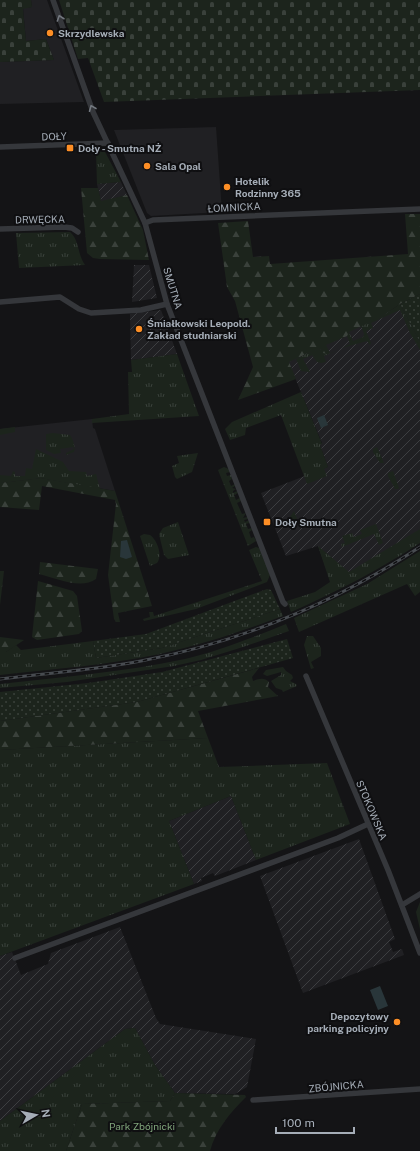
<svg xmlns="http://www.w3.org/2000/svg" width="420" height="1151" font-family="'Public Sans',sans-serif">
<defs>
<pattern id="industrial-furrows" width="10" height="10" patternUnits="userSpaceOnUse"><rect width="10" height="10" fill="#202023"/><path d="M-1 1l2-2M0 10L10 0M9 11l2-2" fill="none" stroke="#3d3e41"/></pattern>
<pattern id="grass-tufts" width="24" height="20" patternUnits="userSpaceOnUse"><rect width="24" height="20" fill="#1c241c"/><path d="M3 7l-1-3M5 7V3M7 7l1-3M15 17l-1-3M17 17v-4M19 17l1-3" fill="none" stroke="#3a413b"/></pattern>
<pattern id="forest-firs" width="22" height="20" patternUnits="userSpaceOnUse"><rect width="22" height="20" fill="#1c241c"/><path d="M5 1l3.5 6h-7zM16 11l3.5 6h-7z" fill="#3a413b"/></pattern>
<pattern id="cemetery-stones" width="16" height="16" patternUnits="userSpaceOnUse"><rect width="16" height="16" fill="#1c241c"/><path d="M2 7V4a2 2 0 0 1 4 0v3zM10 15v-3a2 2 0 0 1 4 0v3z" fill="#3a413b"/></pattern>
<pattern id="park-dots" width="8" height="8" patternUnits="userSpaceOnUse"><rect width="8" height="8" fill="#1c241c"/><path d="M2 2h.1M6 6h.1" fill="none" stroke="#3a413b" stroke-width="1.8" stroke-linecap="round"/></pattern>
</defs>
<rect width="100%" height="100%" fill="#141416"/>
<g fill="#202023">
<polygon points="31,0 47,0 84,102 0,104 0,62 54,60 46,39 26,41 23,8 32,7"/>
<polygon points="216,127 222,212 151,216 147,213 114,130"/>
<polygon points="92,419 93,428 95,429 115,491 41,478 0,483 0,429"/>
</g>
<g fill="url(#industrial-furrows)">
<polygon points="121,182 127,195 101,202 97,184"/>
<polygon points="134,265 149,265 157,298 132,302"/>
<polygon points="401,306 420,342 420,530 372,560 331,582 318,546 286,556 261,493 328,467 320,445 322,443 286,356"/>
<polygon points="161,310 177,354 131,360 130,314"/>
<polygon points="231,796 256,860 215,876 213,873 201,878 202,881 194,884 169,821"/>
<polygon points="359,839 395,939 389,942 393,952 402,949 404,955 303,993 260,876"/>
<polygon points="120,927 156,1018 160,1024 256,1039 247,1087 235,1094 175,1093 155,1065 135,1028 125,1029 0,1121 0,956 12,952 21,975 48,964 51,953"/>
</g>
<g fill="url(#grass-tufts)">
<polygon points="96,151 105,152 121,182 97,184"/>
<path d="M70,232C80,241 77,254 85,265L19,268L16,233Z"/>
<polygon points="400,304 420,342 420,350 410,333 400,310 371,323 373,328 366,331 371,343 370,345 367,341 342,348 350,344 347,336 349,332 353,341 363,337 364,334 361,326 381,317"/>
<polygon points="319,348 328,354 339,350 324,356 326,362 321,363 317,362 312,355 303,359 310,372 301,371 296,359 310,352 315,357 315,351"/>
<polygon points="177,354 199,416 92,423 92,419 129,414 128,372 132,372 131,360"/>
<polygon points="301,392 322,444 320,445 328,467 324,469 327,476 307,484 281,415 246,428 245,435 230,440 225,429 232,422"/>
<polygon points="15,427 15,432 0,435 0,429"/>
<path d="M53,433L70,435C73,439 76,448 74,452L66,455V453L74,449L73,447L60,449L61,453L54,454L46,450V434Z"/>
<polygon points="377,447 384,463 380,463 373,452 373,449"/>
<polygon points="36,449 63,462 69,471 86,472 87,476 96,474 100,489 41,478 0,483 0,475 11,476 13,471 15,472 15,476 25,476 26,468 32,469"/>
<polygon points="198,453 192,472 177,479 175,477 172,466 179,463 177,456"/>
<polygon points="224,467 229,469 230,472 226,473 227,476 231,475 232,479 229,481 231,486 235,484 235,486 232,488 236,489 233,491 233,493 237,491 238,493 234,495 236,500 240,498 241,501 237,503 242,514 246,513 243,518 247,517 248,519 244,520 245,522 249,520 249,523 246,524 248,529 252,528 252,530 249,532 251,538 254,537 256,541 248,546 218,470"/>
<polygon points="393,471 399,488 398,489 395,489 388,476 388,473"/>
<polygon points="294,511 299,524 292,526 290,517"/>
<polygon points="178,522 189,555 168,559 164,555 159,534 163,528"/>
<polygon points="376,524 383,543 379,545 374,534 342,547 341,544 345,543 342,536 352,533 354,537 362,534 360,530"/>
<path d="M420,529V543C379,570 336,592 291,612L287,601L315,592L330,582L318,546L349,572Z"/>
<path d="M144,534L150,535C157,540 163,555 157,563L150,566L140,536Z"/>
<polygon points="256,547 259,548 270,575 267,582 196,609 144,621 143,619 150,617 149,612 153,612 154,616 262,581 249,550"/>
<polygon points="420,551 420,592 415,596 407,584 299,632 294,618 367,584"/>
<path d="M280,609L283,616C243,631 202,645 160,654C108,665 54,669 0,675V652H6L16,645L21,650L93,641L96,658L162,648Z"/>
<path d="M286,624L289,631L243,647L201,660L174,666L67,682L0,688V684C62,677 124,672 185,659C219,651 254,637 286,624Z"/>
<polygon points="307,636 313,636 321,648 321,656 311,662 314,668 311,669 304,645"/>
<polygon points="283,667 286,671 292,675 293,678 290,681 296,684 297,686 283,692 282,690 276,688 271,681 281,675 281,672 267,676 263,674 266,670"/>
<polygon points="208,738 219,767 327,763 350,824 256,860 231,796 169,821 194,884 0,956 0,750"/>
<polygon points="420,902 420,929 416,912"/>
<polygon points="135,1028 155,1065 175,1093 170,1101 82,1104 66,1151 0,1151 0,1121 125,1029"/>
</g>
<g fill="url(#forest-firs)">
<polygon points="81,188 98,188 101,201 127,195 143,230 149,260 100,259 93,258 87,253"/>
<polygon points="405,214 420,214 420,294 400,304 381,317 349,332 347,336 326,345 330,353 328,354 323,353 322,350 319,348 315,351 319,354 319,359 317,359 310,352 289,362 296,379 238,400 253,367 235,301 227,287 218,223 248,221 253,257 269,256 270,264 408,254"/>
<polygon points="41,478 115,491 152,606 118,613 120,622 116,622 114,619 108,575 116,504 115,500 42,486 39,510 0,507 0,483"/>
<path d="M40,562L98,569L96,579C81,590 56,578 39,574Z"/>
<polygon points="0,571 4,571 0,605"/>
<polygon points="38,581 73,591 77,596 82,631 79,634 37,640 32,637"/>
<polygon points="0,637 24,640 6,652 0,652"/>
<path d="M259,668L252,677L253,681C259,679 264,677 269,682L268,687L278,696L198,711L208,738L0,750V721L137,702Z"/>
<path d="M175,1093L245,1095L246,1097C230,1113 216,1129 210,1151H66L82,1104L170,1101Z"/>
</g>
<g fill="url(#cemetery-stones)">
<polygon points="0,0 31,0 32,7 23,9 26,41 46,39 54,60 0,62"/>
<polygon points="59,0 420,0 420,90 104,102 88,58 78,59"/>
</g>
<g fill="url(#park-dots)">
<polygon points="420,294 420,342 400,304"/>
<polygon points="267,589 271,590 280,609 162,648 96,658 93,641 146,634"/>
<polygon points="287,639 293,658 137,702 0,721 0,692 88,683 162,672"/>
</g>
<g fill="#29363a">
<polygon points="324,415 328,425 321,428 317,418"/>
<polygon points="127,540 132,557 126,559 120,557 121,541"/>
<polygon points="380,986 388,1006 378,1010 370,990"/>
</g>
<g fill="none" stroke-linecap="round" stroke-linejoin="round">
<g stroke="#35373b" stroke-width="5.5">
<polyline points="53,0 93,112 145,223 167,304 283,602 285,604"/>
<polyline points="0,147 108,143"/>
<polyline points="145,223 153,220 420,209"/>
<polyline points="0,229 64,227 72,228 78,232"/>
<polyline points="0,302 60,297 79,309 91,313 141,310 167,304"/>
<polyline points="306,676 388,870 420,953"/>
<polyline points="402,905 420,894"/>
<polyline points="15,958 338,838 368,824"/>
<polyline points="253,1100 420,1089"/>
</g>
<defs>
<path id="rail" d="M0,679C47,673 95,670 141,661C241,642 336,602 420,547"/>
</defs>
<use href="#rail" stroke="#474b50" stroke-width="3"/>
<use href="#rail" stroke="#0f0f11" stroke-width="1.5" stroke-dasharray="4.5" stroke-linecap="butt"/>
</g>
<defs><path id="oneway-chevron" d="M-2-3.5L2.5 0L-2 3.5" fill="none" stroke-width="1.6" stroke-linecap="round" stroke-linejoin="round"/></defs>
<g stroke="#73787f">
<use href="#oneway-chevron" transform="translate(60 18) rotate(-109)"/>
<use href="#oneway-chevron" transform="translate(92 108) rotate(-112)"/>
</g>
<g fill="#fd8e25" stroke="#0f0f11" stroke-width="1.5">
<circle cx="50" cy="33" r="4"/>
<rect x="66" y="144" width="8" height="8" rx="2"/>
<circle cx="147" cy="166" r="4"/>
<circle cx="227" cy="187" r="4"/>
<circle cx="139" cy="329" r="4"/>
<rect x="263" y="518" width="8" height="8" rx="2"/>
<circle cx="397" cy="1022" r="4"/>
</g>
<g text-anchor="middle" stroke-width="4" stroke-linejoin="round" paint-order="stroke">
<g font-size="10" font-weight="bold" fill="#a5adb7" stroke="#0f0f11" text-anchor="start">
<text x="58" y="37">Skrzydlewska</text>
<text x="78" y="152">Doły - Smutna NŻ</text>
<text x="155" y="170">Sala Opal</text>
<text x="235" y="185">Hotelik<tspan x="235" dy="12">Rodzinny 365</tspan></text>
<text x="147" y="327">Śmiałkowski Leopold.<tspan x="147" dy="12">Zakład studniarski</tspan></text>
<text x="275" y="526">Doły Smutna</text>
<text x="389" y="1020" text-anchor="end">Depozytowy<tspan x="389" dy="12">parking policyjny</tspan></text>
</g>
<g font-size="10" fill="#a5adb7" stroke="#0f0f11">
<text transform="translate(54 136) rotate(-2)" y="4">DOŁY</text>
<text transform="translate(234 207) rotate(-3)" y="4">ŁOMNICKA</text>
<text transform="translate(40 219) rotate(-1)" y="4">DRWĘCKA</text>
<text transform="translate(173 288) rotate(73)" y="4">SMUTNA</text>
<text transform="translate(372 810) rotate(67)" y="4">STOKOWSKA</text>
<text transform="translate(336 1086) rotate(-5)" y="4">ZBÓJNICKA</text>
</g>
<g font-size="10" fill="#7fa37a" stroke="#0f0f11">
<text x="142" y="1130">Park Zbójnicki</text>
</g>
</g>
<g transform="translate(36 1115) rotate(81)" stroke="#0f0f11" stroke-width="3" paint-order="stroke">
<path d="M0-3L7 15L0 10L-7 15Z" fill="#a5adb7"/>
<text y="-6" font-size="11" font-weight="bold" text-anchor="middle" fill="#a5adb7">N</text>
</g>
<path d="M276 1127v6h78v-6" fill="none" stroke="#a5adb7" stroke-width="2"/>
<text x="282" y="1127" font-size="12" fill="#a5adb7" stroke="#0f0f11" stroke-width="3" paint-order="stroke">100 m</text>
</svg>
